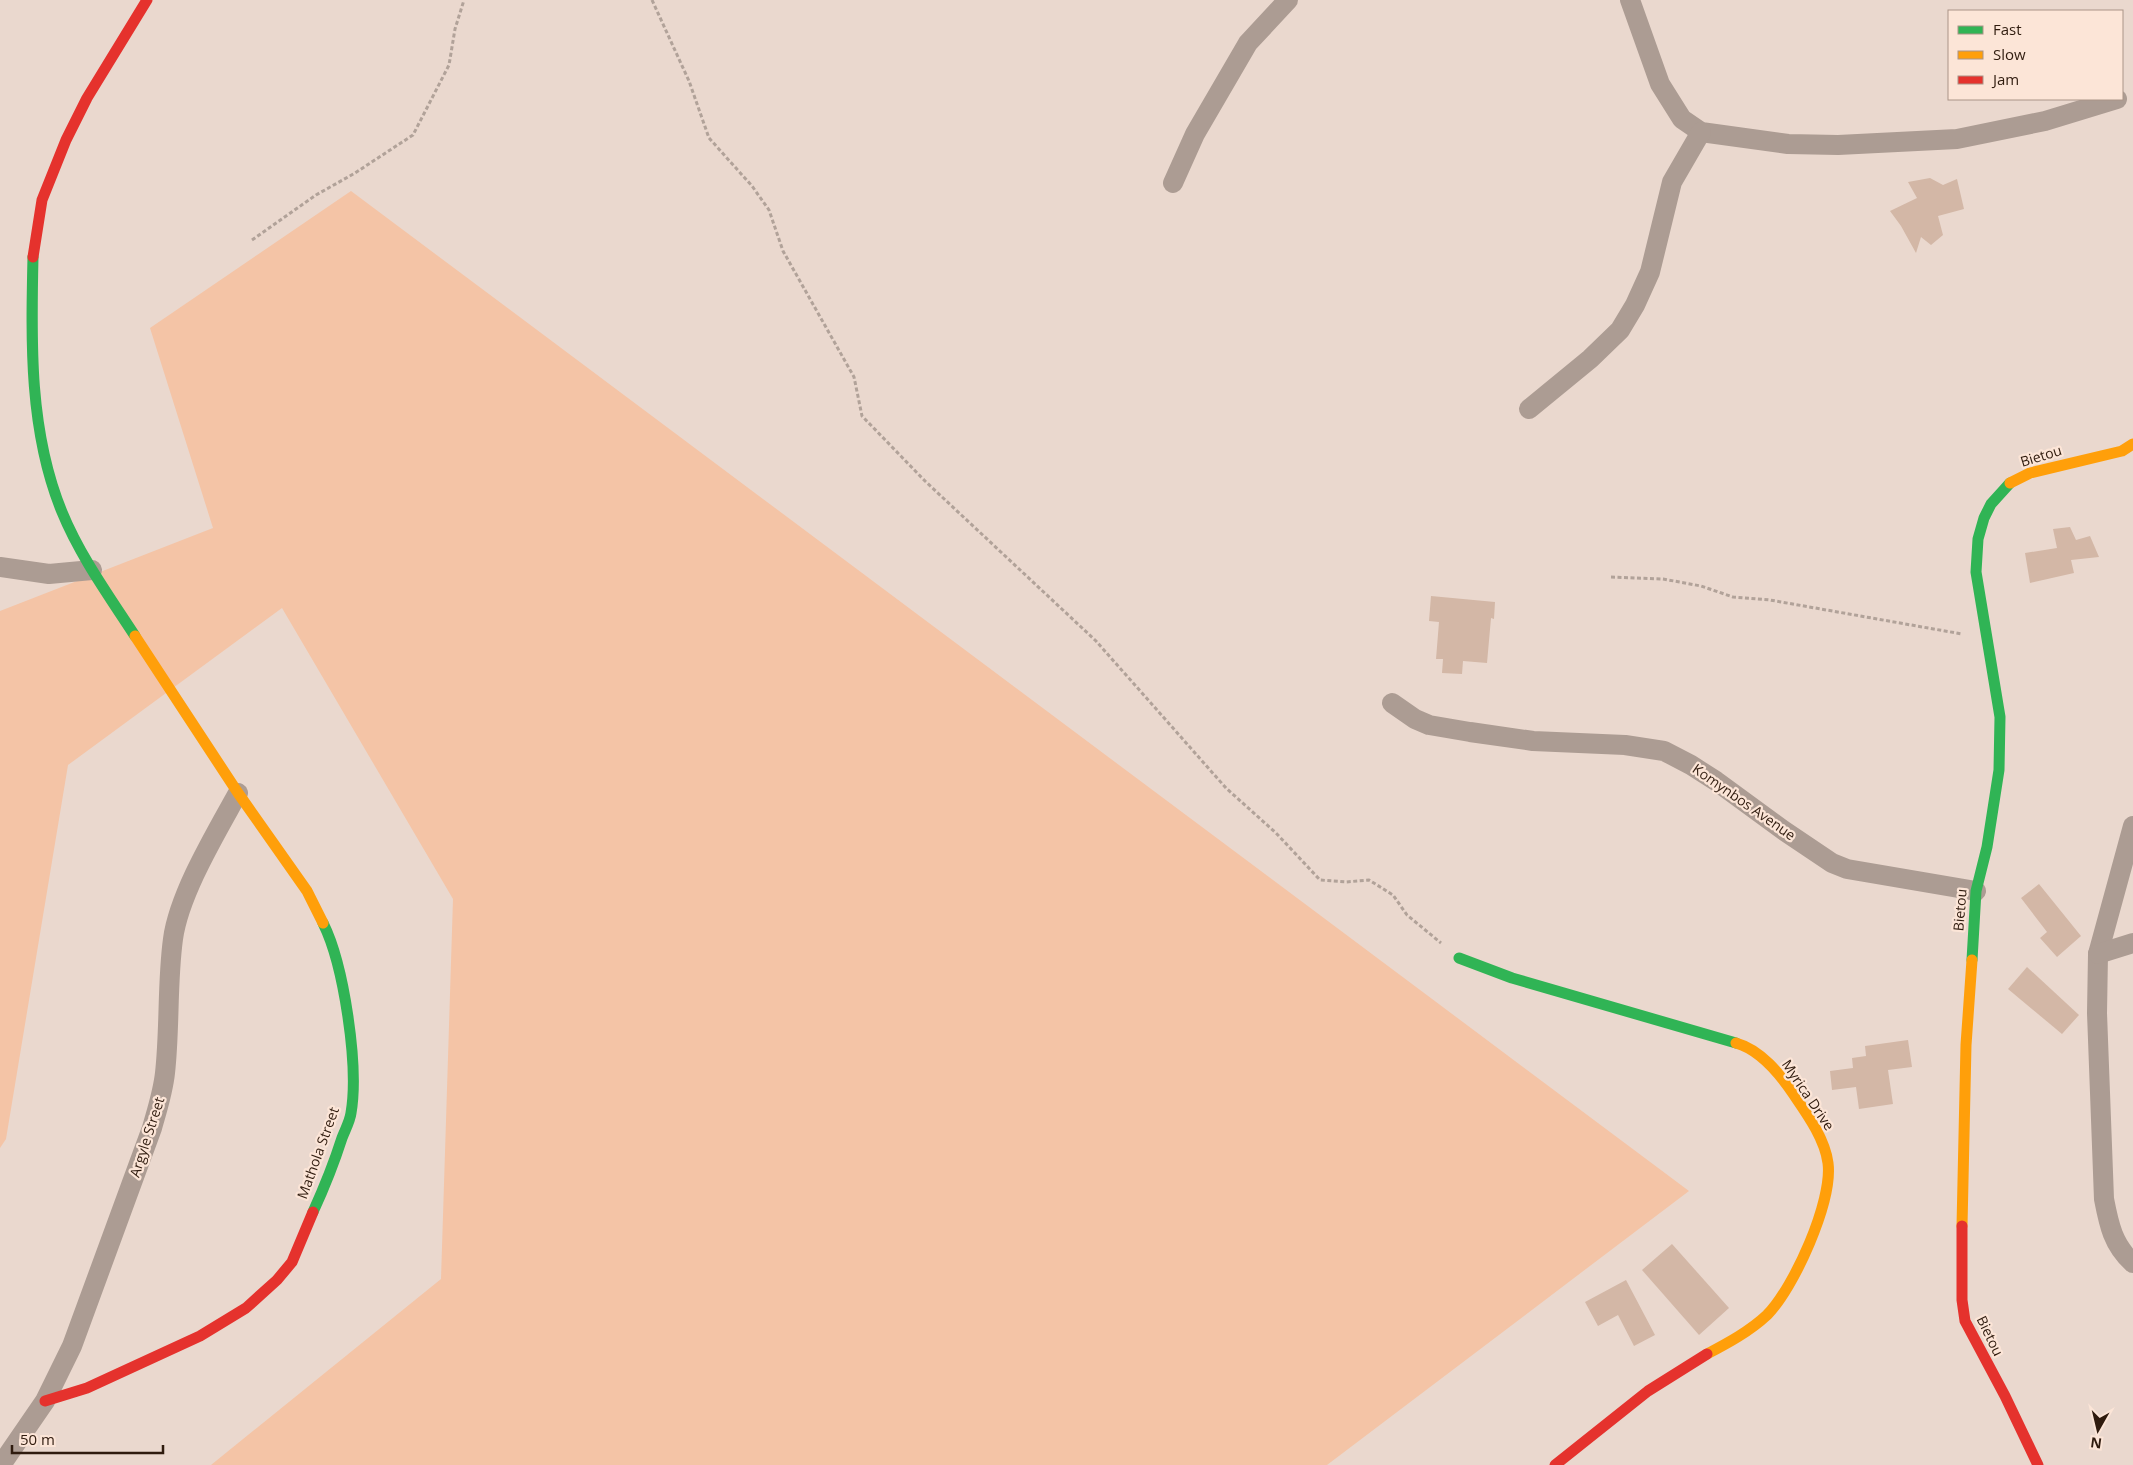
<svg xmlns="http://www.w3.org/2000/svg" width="2133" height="1465" font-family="'Open Sans',sans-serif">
<rect width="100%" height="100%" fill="#ead8ce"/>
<polygon fill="#f4c4a6" points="351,191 1689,1191 1327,1465 211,1465 441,1279 453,899 282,608 68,765 6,1139 0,1148 0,611 213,528 150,328"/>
<g fill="#d3b7a6">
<polygon points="1930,178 1943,185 1957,179 1964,209 1938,216 1943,235 1931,245 1921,237 1916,253 1901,226 1890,211 1917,198 1908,182"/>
<polygon points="2070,527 2076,540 2090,536 2099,557 2071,560 2074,573 2030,583 2025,553 2057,548 2053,529"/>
<polygon points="1431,596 1495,602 1494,619 1491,618 1487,663 1463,661 1462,674 1442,673 1443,659 1436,659 1439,622 1429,621"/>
<polygon points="2039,884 2081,936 2057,957 2040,938 2047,932 2021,898"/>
<polygon points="2027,967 2079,1015 2062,1034 2008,989"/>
<polygon points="1908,1040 1912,1067 1888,1070 1893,1104 1859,1109 1856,1087 1832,1090 1830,1071 1853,1068 1852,1058 1866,1056 1865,1046"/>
<polygon points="1672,1244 1729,1308 1699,1335 1642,1270"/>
<polygon points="1626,1280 1655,1335 1634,1346 1618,1315 1598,1326 1585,1302"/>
</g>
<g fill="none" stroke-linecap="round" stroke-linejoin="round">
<g stroke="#b1a299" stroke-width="3" stroke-dasharray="4 2.5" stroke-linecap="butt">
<polyline points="652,0 689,81 709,138 752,186 769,210 783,251 854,377 862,416 925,481 1096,641 1226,788 1276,833 1320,880 1346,882 1369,880 1393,895 1407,915 1441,943"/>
<polyline points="252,240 316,195 355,173 413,135 449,65 455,29 464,0"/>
<polyline points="1611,577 1663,579 1701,586 1733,597 1770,600 1962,634"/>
</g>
<g stroke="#ac9c93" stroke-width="20">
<polyline points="1630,0 1660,84 1682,119 1701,132 1788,144 1838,145 1957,139 2045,121 2117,99"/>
<polyline points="1173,183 1195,134 1248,43 1288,0"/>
<polyline points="1529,409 1590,359 1620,330 1635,305 1650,272 1672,182 1701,132"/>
<polyline points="0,567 49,574 92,570"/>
<polyline points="1392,703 1415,719 1429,725 1470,732 1533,741 1625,745 1664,751 1691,765 1716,781 1783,830 1832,863 1847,869 1976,891"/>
<path d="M2133,826L2098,954L2097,1013L2104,1199C2109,1225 2113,1245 2133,1263"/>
<polyline points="2098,954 2133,943"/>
<path d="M1,1465L45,1401L72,1346L152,1128C157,1110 163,1092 165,1073C170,1028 167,983 173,939C179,894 216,833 238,793"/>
</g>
<g stroke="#30b455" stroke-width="11">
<path d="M33,257C31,342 29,432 62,512C80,556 109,596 135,636"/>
<polyline points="1459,958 1512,978 1736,1043"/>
<polyline points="1972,960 1976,891 1987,847 1999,770 2000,717 1976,572 1978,539 1984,518 1991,504 2010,483"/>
<path d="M313,1212C324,1188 334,1163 342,1138C345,1130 350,1121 351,1113C359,1066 344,965 323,923"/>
</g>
<g stroke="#ff9f0a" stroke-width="11">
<polyline points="2010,483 2030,473 2122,451 2133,444"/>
<polyline points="135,636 238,793 307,891 323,923"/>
<polyline points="1962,1226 1966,1045 1972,960"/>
<path d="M1707,1354C1728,1343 1750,1331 1767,1315C1794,1288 1833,1201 1828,1163C1825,1139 1807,1114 1794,1095C1780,1074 1761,1050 1736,1043"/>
</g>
<g stroke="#e5322d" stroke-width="11">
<polyline points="33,257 42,200 66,140 87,98 147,0"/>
<polyline points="1962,1226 1962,1300 1965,1321 2005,1396 2038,1465"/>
<polyline points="45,1401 87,1388 200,1336 246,1308 277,1280 292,1262 313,1212"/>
<polyline points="1555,1465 1648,1391 1707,1354"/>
</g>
</g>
<g text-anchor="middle" stroke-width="4.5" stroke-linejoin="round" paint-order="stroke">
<g font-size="14" fill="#2f1b0e" stroke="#fce5d7">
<text transform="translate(2041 456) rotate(-17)" y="5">Bietou</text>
<text transform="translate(1744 802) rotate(35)" y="5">Komynbos Avenue</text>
<text transform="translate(1960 910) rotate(-85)" y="5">Bietou</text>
<text transform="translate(1808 1095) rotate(56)" y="5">Myrica Drive</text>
<text transform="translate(147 1137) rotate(-72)" y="5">Argyle Street</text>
<text transform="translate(318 1153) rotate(-70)" y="5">Mathola Street</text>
<text transform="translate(1990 1336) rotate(64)" y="5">Bietou</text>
</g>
</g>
<rect x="1948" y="10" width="175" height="90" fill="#fce5d7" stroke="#aa9487"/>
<rect x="1958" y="26" width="25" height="8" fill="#30b455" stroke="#aa9487"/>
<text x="1993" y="35" font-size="15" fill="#2f1b0e">Fast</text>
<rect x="1958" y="51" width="25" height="8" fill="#ff9f0a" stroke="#aa9487"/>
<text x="1993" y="60" font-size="15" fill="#2f1b0e">Slow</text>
<rect x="1958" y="76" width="25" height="8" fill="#e5322d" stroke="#aa9487"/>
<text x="1993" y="85" font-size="15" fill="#2f1b0e">Jam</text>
<g transform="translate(2098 1430) rotate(188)" stroke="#fce5d7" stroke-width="4" paint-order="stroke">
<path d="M0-4L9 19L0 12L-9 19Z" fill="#2f1b0e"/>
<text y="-8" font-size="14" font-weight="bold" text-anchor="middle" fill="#2f1b0e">N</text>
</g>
<path d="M12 1445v8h151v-8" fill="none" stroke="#2f1b0e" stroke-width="2.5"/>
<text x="20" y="1445" font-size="15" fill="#2f1b0e" stroke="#fce5d7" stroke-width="4" paint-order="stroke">50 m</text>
</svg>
